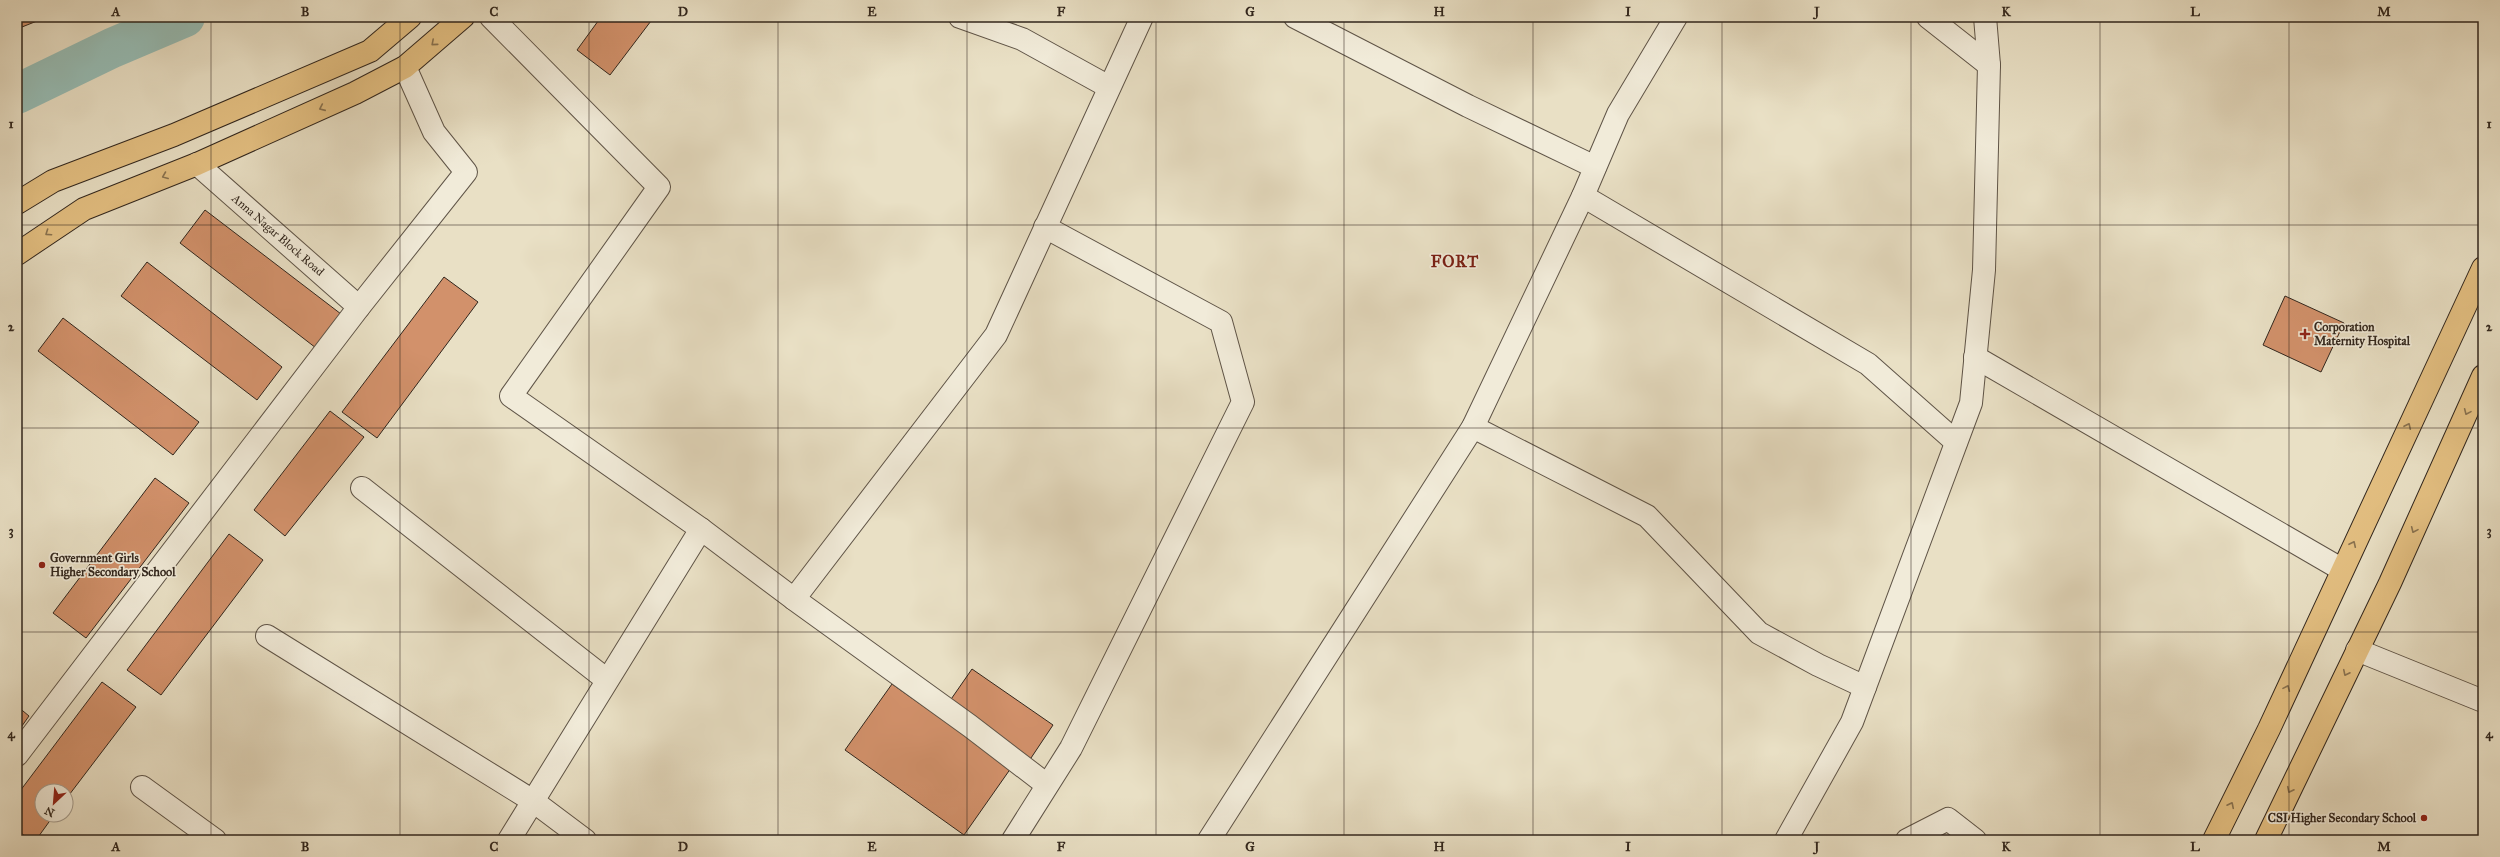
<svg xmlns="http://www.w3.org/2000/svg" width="2500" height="857" font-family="'IM FELL Great Primer',serif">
<rect width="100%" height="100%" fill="#e9e0c5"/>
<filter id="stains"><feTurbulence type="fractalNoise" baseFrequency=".005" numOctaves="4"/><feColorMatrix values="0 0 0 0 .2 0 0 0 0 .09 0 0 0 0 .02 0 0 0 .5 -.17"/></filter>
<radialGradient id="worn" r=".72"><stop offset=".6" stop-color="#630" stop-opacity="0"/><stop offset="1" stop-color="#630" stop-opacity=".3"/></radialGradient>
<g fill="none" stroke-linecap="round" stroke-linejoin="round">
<polyline stroke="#97bdb5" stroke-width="40" points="17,94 112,48 185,17"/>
</g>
<g fill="#d2916b" stroke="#31261d">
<polygon points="17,17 47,17 17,29"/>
<polygon points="601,17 654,17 610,75 577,50"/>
<polygon points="205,210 341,314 316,348 180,243"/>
<polygon points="147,262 282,367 257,400 121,296"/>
<polygon points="444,277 478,302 377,438 342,412"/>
<polygon points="2285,296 2344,323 2321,372 2263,345"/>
<polygon points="63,318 199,422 173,455 38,351"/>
<polygon points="330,411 364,437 285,536 254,510"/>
<polygon points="155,478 189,503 86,638 53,613"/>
<polygon points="229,534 263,560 161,695 127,670"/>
<polygon points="972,669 1053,725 1029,761 947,705"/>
<polygon points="102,682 136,707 66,799 66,791 42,791 42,815 54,815 36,840 30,840 17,830 17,795"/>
<polygon points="892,684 1011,768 964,835 845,750"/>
<polygon points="17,706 29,716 17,733"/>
</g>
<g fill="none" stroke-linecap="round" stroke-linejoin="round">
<defs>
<g id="minor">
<polyline points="491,17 659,187 511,396 701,529"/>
<polyline points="960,17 1022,39 1109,87"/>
<polyline points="1295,17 1468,106 1595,167"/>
<polyline points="1928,17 1989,65"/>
<polyline points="197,164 359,307"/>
<polyline points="1583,196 1868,364 1956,442"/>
<polyline points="1975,357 2341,569"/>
<polyline points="1473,427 1647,516 1759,633 1818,665 1865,687"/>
<polyline points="362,488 607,680"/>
<polyline points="794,599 970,726 1047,785"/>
<polyline points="267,636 533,801 585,840"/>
<polyline points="2357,650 2483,701"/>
<polyline points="17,755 359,307 466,172 434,132 405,67"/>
<polyline points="142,787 215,840"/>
<polyline points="509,840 701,529 794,599 996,335 1142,17"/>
<polyline points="1013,840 1071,748 1243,402 1221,322 1045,227"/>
<polyline points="1209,840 1473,427 1583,196 1618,114 1676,17"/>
<polyline points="1786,840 1852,722 1971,403 1984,270 1989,65 1985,17"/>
<polyline points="1907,840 1948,819 1975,840"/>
</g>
<g id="major">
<polyline points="17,203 53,181 174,135 370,51 410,17"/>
<polyline points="17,254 84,209 197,164 355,93 405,67 463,17"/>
<polyline points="2214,840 2269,729 2483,268"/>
<polyline points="2266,840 2390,583 2483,376"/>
</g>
</defs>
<use href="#minor" stroke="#5f5447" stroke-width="24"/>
<use href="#major" stroke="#31261d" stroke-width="24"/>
<use href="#minor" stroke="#f1ebd9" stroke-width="22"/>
<use href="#major" stroke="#e4c082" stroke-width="22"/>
</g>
<defs><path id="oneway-chevron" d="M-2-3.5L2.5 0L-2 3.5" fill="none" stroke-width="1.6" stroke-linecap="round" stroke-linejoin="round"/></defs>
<g stroke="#8a7350">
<use href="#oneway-chevron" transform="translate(434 43) rotate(139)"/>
<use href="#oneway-chevron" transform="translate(322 108) rotate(156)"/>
<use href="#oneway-chevron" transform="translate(165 176) rotate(158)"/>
<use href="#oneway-chevron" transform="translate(48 233) rotate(146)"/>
<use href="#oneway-chevron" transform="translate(2467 412) rotate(114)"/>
<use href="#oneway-chevron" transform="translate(2408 426) rotate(-65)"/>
<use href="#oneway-chevron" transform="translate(2414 530) rotate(114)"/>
<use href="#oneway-chevron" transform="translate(2353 544) rotate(-65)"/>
<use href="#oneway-chevron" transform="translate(2346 673) rotate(116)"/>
<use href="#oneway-chevron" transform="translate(2287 688) rotate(-66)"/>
<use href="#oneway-chevron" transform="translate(2290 790) rotate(116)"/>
<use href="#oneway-chevron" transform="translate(2231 805) rotate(-64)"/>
</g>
<path fill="none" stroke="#31261d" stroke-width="1" stroke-opacity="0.55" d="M211,17V840M400,17V840M589,17V840M778,17V840M967,17V840M1156,17V840M1344,17V840M1533,17V840M1722,17V840M1911,17V840M2100,17V840M2289,17V840M17,225H2483M17,428H2483M17,632H2483"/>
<g fill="#8f2418" stroke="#f1ebd9" stroke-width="1.5">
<path d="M2303 328h4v4h4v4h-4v4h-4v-4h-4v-4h4z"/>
<circle cx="42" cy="565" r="4"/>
<circle cx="2424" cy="818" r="4"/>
</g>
<g text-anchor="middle" stroke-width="3.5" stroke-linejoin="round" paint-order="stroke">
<g font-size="12" fill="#31261d" stroke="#f1ebd9">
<text transform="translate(278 235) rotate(41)" y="4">Anna Nagar Block Road</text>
</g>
<g font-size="12" font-weight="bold" fill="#31261d" stroke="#f1ebd9" text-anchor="start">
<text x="2314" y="331">Corporation<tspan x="2314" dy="14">Maternity Hospital</tspan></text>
<text x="50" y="562">Government Girls<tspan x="50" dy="14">Higher Secondary School</tspan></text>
<text x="2416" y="822" text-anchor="end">CSI Higher Secondary School</text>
</g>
<g font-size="16" font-weight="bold" letter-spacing="1" fill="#7a1f14" stroke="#f1ebd9">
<text x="1455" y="267">FORT</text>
</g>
</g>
<rect width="2500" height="857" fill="none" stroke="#e9e0c5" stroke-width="44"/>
<g transform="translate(54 803) rotate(206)"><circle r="19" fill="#f1ebd9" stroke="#a49c8e"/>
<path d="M0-3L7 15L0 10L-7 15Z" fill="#8f2418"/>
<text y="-6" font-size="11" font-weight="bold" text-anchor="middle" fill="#31261d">N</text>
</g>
<rect x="22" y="22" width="2456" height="813" fill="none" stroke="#31261d" stroke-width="1.5"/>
<g font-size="13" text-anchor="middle" font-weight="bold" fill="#31261d">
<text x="116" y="16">A</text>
<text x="305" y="16">B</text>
<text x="494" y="16">C</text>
<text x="683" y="16">D</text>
<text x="872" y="16">E</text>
<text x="1061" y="16">F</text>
<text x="1250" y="16">G</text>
<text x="1439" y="16">H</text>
<text x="1628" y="16">I</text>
<text x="1817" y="16">J</text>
<text x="2006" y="16">K</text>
<text x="2195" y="16">L</text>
<text x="2384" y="16">M</text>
<text x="11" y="128">1</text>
<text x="2489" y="128">1</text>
<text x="11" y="331">2</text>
<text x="2489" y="331">2</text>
<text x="11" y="535">3</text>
<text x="2489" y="535">3</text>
<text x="11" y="738">4</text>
<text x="2489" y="738">4</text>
<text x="116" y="851">A</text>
<text x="305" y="851">B</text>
<text x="494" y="851">C</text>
<text x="683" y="851">D</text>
<text x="872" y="851">E</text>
<text x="1061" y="851">F</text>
<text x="1250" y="851">G</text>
<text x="1439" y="851">H</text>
<text x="1628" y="851">I</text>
<text x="1817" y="851">J</text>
<text x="2006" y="851">K</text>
<text x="2195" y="851">L</text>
<text x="2384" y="851">M</text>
</g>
<rect width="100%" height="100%" filter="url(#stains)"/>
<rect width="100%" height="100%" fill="url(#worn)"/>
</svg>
